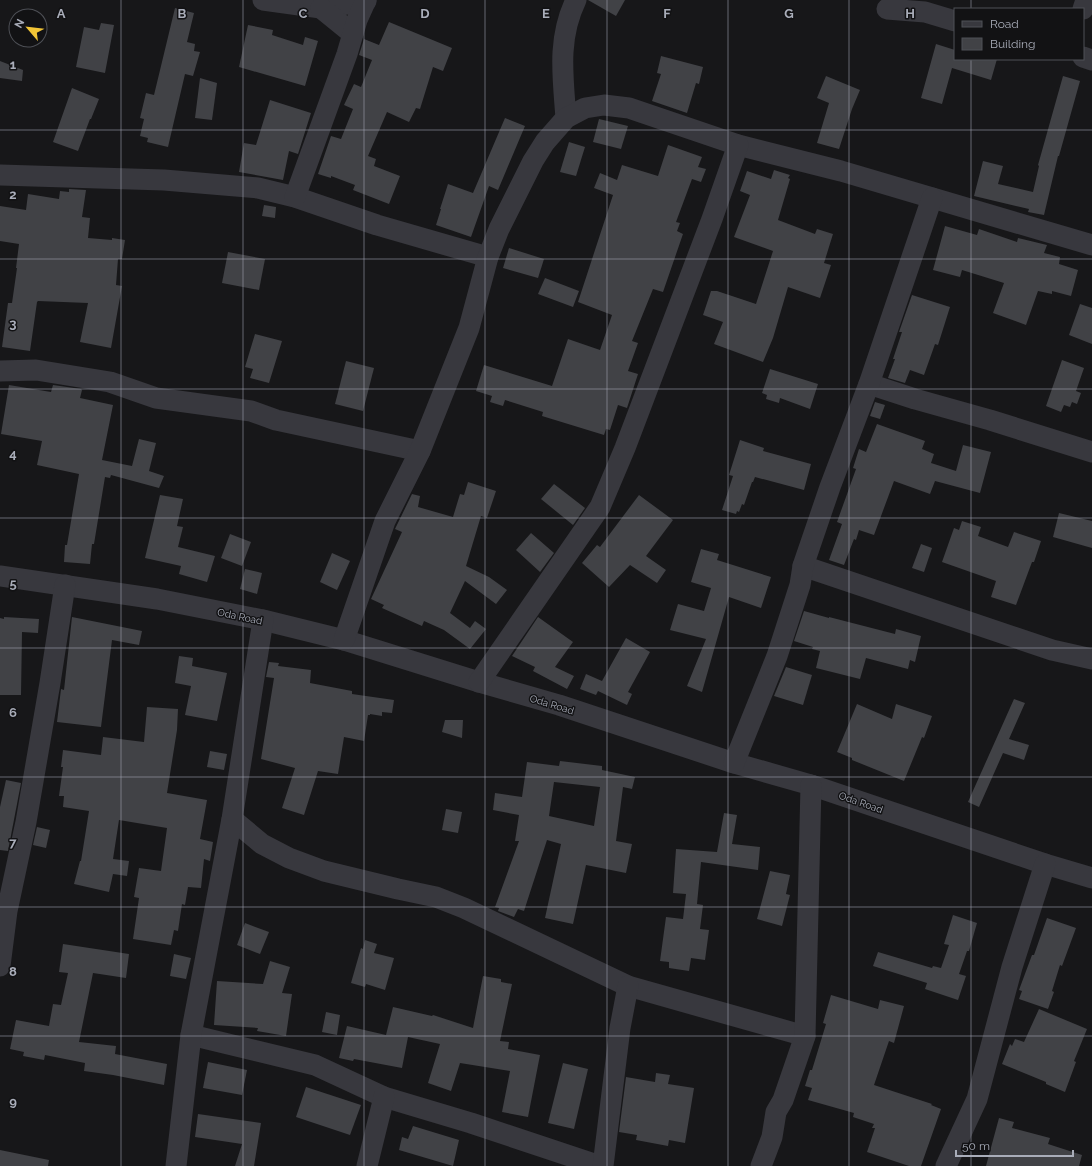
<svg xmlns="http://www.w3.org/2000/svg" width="1092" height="1166" font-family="Raleway,sans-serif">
<rect width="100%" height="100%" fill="#171719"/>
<g fill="#414246" fill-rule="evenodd">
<polygon points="588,0 625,0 616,16"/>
<polygon points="175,8 194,13 187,42 195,44 194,51 200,52 193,76 185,74 168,147 147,142 148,138 140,136 144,119 140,118 146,93 154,95"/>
<polygon points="389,22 452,48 443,71 433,67 420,109 416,108 409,122 387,112 368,156 376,159 374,166 400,176 389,204 353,190 355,185 331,176 331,178 318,174 331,136 341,139 353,109 344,105 354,84 361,87 372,60 359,55 364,39 379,45"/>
<polygon points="101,23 114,25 105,73 76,67 84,27 99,30"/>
<polygon points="248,25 273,30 272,35 303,45 305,37 318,41 305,86 239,67"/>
<polygon points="936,44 955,50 955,59 997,59 991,80 952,68 942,104 921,98"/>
<polygon points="661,56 703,67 699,84 696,83 687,113 652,101 661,74 657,73"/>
<polygon points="0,61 23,70 22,81 0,78"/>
<polygon points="826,76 860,90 852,109 839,149 817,143 829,103 817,98"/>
<polygon points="1063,76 1080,81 1059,156 1058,156 1044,215 1028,212 1029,209 974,196 983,161 1003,166 998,184 1033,192 1039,166 1038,165"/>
<polygon points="200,78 217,83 212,120 195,118"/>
<polygon points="72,88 99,99 91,119 90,119 78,151 53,142"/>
<polygon points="270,100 311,113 298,154 289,151 283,180 239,172 244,143 256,145"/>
<polygon points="505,118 525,126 498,190 489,186 471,237 436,225 441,209 440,209 448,184 473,193"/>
<polygon points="599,119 628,126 621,149 593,142"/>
<polygon points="569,142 585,147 576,176 560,172"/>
<polygon points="668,145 702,157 698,167 706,169 701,182 692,179 676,222 680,223 677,231 683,234 663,292 653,289 632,341 638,343 628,371 638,374 627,408 618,405 610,430 606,429 604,435 542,416 543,412 505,400 503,406 490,402 492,396 476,391 484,365 552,386 568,339 600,350 612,315 578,302 613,195 594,188 600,173 617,180 622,165 658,176"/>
<polygon points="774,170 790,175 788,178 790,179 778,220 815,234 817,229 833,234 824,263 831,265 820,298 788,287 773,338 763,362 714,344 723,322 703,315 711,291 717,291 756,304 773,251 734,237 750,195 740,191 747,171 771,179"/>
<polygon points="69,189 86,190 82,217 90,218 88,238 112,240 112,238 125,240 122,259 118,259 116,285 122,286 111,348 80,342 88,303 38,301 37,302 30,351 2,347 8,303 12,303 17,268 16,268 19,244 0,241 0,206 26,210 28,194 59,199 60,191 69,192"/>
<polygon points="264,205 276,207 275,218 262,216"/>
<polygon points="945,226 977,235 979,229 1017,242 1018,238 1047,245 1044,253 1060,257 1059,264 1078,270 1071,296 1052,291 1052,294 1038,291 1026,325 993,313 1004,283 962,270 960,277 933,270"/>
<polygon points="509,248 544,259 538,278 503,268"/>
<polygon points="228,252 265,259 259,290 222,283"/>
<polygon points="545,278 579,291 573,307 538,294"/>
<polygon points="912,295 950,307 938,345 935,344 924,375 910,370 905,383 888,378 895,359 893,359 902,332 899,332"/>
<polygon points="1080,304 1092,308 1092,344 1069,335"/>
<polygon points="255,334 282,341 269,383 250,378 253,369 245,367"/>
<polygon points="1062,360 1084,368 1076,391 1081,393 1077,404 1072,402 1070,407 1064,405 1061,412 1046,406"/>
<polygon points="346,361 374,368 363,411 335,404"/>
<polygon points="770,369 818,384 810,409 780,398 779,403 766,399 767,395 762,393"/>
<polygon points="9,385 51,392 53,385 81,389 82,390 80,398 113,405 102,460 132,466 139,439 156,443 149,471 164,476 159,488 111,475 110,478 105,477 94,544 92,544 90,564 64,562 65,545 67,545 79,474 37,465 42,441 1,434"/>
<polygon points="875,402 885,405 880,419 870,416"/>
<polygon points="877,424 925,441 922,449 934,454 931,463 956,471 963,445 991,452 980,493 935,481 930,494 894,481 874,535 859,530 856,540 854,539 844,565 829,560 842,524 837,522 856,469 853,468 859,449 866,452"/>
<polygon points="740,440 764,448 763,451 811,464 804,490 755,477 753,482 752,482 744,505 742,504 739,512 737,511 736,514 722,510 733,476 729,475"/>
<polygon points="468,482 496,491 487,518 481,516 466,566 489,577 507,590 496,604 465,581 450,613 470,628 475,621 486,629 470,649 444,630 424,621 422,626 382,608 384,605 371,599 402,532 395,529 412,494 420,496 418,507 453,517 460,494 464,495"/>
<polygon points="554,484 585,508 573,525 541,499"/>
<polygon points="160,495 183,499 177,526 183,527 178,547 215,556 207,582 179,574 181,566 145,558"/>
<polygon points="639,495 673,520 646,556 666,570 657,583 630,565 609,587 582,563 597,545 600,547"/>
<polygon points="1059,513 1092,521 1092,548 1053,537"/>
<polygon points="962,521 981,527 978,536 1008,547 1014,532 1041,541 1034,562 1032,562 1016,605 991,597 996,581 942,562 954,528 959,530"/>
<polygon points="531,533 554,553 540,572 516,550"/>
<polygon points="230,534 251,542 242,566 221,558"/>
<polygon points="921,544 932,548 924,572 912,568"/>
<polygon points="701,549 719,554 717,560 771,577 761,608 729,597 702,692 687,686 706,639 670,630 678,604 704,611 711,588 691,582"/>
<polygon points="332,553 350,561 337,590 320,582"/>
<polygon points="245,569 262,573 257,594 240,589"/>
<polygon points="804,611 829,618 829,617 895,634 896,629 921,636 915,662 910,660 908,669 866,658 860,679 816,668 820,651 812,649 813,647 794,641"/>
<polygon points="4,617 39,619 38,633 22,632 21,695 0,695 0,618 4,619"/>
<polygon points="72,617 142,631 139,645 112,640 101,727 57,722 61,689 64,690"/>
<polygon points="538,617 573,642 555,667 574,676 567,689 533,671 535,667 512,656"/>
<polygon points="626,638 650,652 628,692 632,694 627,705 598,691 596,695 580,689 586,674 602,681"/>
<polygon points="179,656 193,658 192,666 227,673 217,721 185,715 191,686 175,683"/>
<polygon points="269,662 279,663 278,666 311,670 310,683 352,691 352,694 394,700 392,713 382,712 382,716 370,714 370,715 368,715 364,741 344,737 338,774 318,771 304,815 282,808 295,768 261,759 274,678 266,677"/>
<polygon points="786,667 812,675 803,705 774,696"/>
<polygon points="1014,699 1025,703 1009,739 1029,745 1024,760 1003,753 979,807 968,802"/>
<polygon points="857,704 892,719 896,704 932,716 924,738 922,737 904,781 852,760 852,758 837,752"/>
<polygon points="147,707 178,709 177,730 167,793 207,800 200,839 213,842 210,861 204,859 201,888 188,887 185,905 182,904 178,931 174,930 171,945 133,939 139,898 134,897 139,868 161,871 167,828 119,820 113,859 129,861 127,876 113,874 109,892 74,884 80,861 81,861 89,811 63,807 64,796 59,796 63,767 61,767 63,750 101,755 103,737 144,742"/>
<polygon points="445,720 463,720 462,738 442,732"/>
<polygon points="210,751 227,754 224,770 207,767"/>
<path d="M560,761L602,766V770L635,777L632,789L623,787L616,841L632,844L626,873L586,865L573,924L545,918L561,844L547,840L524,911L518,909L514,917L498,911L499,908L495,907L519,841H515L519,815L493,810L495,793L522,797L527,762L559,766ZM554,782L600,787L594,826L549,816Z"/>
<polygon points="6,780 21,783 8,851 0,850 0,807"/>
<polygon points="446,809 462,812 458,833 442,830"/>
<polygon points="724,813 737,815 732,844 760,847 758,870 701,862 697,904 703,905 700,929 709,930 705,960 691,958 689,971 669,968 669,962 660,961 666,917 683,919 686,894 673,893 676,849 717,852"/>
<polygon points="37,827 50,830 46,848 33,845"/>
<polygon points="770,871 790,875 786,894 790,895 782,926 757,919"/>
<polygon points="953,915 977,923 969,951 967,951 959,974 966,976 958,1000 925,989 927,983 873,966 878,952 932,968 933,966 941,968 949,945 944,944"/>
<polygon points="1047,918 1076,928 1062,966 1060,965 1052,991 1054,992 1048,1009 1019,999 1022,991 1019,990 1032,955 1034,955"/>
<polygon points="245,923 269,932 260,954 237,945"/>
<polygon points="365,940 377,944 374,953 394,958 385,990 366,984 365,987 351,983 361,948 363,949"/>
<polygon points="63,944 129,954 126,978 93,973 79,1042 116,1046 115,1054 167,1064 164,1085 113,1075 84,1071 85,1063 45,1055 44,1060 23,1056 24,1052 10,1049 16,1020 49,1026 53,1004 61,1005 68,973 59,972"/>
<polygon points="174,954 191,958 186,979 170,976"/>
<polygon points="270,961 290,967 282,993 292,994 286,1036 257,1031 258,1028 214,1025 217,981 263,984"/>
<polygon points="483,976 501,979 501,982 512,984 500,1041 509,1042 508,1049 540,1055 528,1117 502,1112 510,1071 460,1063 451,1091 428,1083 440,1044 408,1037 402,1068 354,1059 353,1061 339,1058 347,1026 386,1035 393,1007 432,1016 433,1015 473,1028"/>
<polygon points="831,995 878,1009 880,1000 904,1006 894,1043 889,1041 874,1085 932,1104 931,1105 941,1109 921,1166 909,1166 867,1152 875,1128 872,1128 874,1124 853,1117 854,1113 808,1100 812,1088 805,1086 810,1070 812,1070 826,1024 823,1023"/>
<polygon points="1039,1009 1087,1029 1074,1061 1076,1062 1065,1092 1046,1084 1046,1082 1002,1064 1010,1044 1012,1046 1015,1039 1024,1042"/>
<polygon points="326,1012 340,1015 337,1035 322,1032"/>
<polygon points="208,1062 247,1070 242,1095 203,1088"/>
<polygon points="563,1063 588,1069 574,1129 548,1123"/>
<polygon points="656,1073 670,1075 668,1084 694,1088 685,1143 669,1140 668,1146 636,1140 637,1135 619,1132 626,1077 655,1082"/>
<polygon points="306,1087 361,1105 350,1135 296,1117"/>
<polygon points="198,1114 261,1123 254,1166 235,1166 242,1144 195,1137"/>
<polygon points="999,1118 1014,1122 1012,1128 1050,1138 1048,1144 1082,1155 1079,1166 986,1166"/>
<polygon points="413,1126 459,1140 453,1166 399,1150 402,1137 408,1139"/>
<polygon points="0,1150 49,1160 48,1166 0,1166"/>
</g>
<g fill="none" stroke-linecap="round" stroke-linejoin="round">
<g stroke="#38383e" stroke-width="21">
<polyline points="263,0 321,8 366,1"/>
<polyline points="321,8 353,34"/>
<polyline points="887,9 925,12 955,21"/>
<polyline points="1083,9 1086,0"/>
<polyline points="1083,57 1092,60"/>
<path d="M566,118C563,77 557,39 576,0"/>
<polyline points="0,175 164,180 258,188 295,197 377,225 488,257"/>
<polyline points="295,197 347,54 357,20 366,0"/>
<polyline points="0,371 36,370 110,382 156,398 251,411 276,420 420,451"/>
<polyline points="869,384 915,399 990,420 1092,452"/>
<polyline points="803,566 1052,650 1092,659"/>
<polyline points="0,576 157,599 263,620 344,640 479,682 559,705 734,763 811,785 1045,864 1092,878"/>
<polyline points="344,640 385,521 420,451 469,328 488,257 499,229 533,161 545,142 566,118 585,108 604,105 629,108 738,145 841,171 1092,245"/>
<polyline points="479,682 600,507 625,448 712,219 738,145"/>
<polyline points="734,763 777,656 800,585 803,566 830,487 869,384 932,198"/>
<polyline points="232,819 262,844 289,858 324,871 398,889 436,897 464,908 628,986 805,1036"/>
<polyline points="0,966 7,911 26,822 50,683 65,585"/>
<polyline points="191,1035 315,1065 384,1097 471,1123 600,1166"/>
<polyline points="176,1166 191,1035 232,819 263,620"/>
<polyline points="367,1166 384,1097"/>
<polyline points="603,1166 620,1028 628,986"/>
<polyline points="761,1166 772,1137 776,1112 783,1100 805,1036 811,785"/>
<polyline points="946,1166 977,1099 1012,967 1045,864"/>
</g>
</g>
<path fill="none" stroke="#a9adb9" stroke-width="1" stroke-opacity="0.55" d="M121,0V1166M243,0V1166M364,0V1166M485,0V1166M607,0V1166M728,0V1166M849,0V1166M971,0V9M971,59V1166M0,130H1092M0,259H1092M0,389H1092M0,518H1092M0,648H1092M0,777H1092M0,907H1092M0,1036H1092"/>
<g text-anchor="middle" stroke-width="3" stroke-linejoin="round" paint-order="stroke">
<g font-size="10" fill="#a9adb9" stroke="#121214">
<text transform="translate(240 616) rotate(12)" y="4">Oda Road</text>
<text transform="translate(552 704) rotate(17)" y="4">Oda Road</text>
<text transform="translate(861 802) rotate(19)" y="4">Oda Road</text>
</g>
</g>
<g font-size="13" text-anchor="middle" font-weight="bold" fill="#a9adb9" stroke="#121214" stroke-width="3" stroke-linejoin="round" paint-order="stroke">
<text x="61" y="18">A</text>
<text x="182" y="18">B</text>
<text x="303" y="18">C</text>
<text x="425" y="18">D</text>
<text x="546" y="18">E</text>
<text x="667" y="18">F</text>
<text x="789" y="18">G</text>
<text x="910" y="18">H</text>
<text x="13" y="69">1</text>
<text x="13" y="199">2</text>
<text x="13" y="328">3</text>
<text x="13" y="458">4</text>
<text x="13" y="588">5</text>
<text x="13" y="717">6</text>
<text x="13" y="847">7</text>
<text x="13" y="976">8</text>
<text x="13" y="1106">9</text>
</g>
<rect x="954" y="8" width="130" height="52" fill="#121214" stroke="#4e5056"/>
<rect x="962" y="21" width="20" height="6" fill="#38383e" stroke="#4e5056"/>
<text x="990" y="28" font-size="12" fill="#a9adb9">Road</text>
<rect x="962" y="38" width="20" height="12" fill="#414246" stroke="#4e5056"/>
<text x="990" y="48" font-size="12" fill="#a9adb9">Building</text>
<g transform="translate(28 28) rotate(298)"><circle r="19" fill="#121214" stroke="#4e5056"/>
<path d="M0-3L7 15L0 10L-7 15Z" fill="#f2c536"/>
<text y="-6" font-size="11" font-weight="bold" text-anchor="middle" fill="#a9adb9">N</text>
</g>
<path d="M956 1150v6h117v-6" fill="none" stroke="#a9adb9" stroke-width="2"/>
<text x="962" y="1150" font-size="12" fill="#a9adb9" stroke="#121214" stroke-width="3" paint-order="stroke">50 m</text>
</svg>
